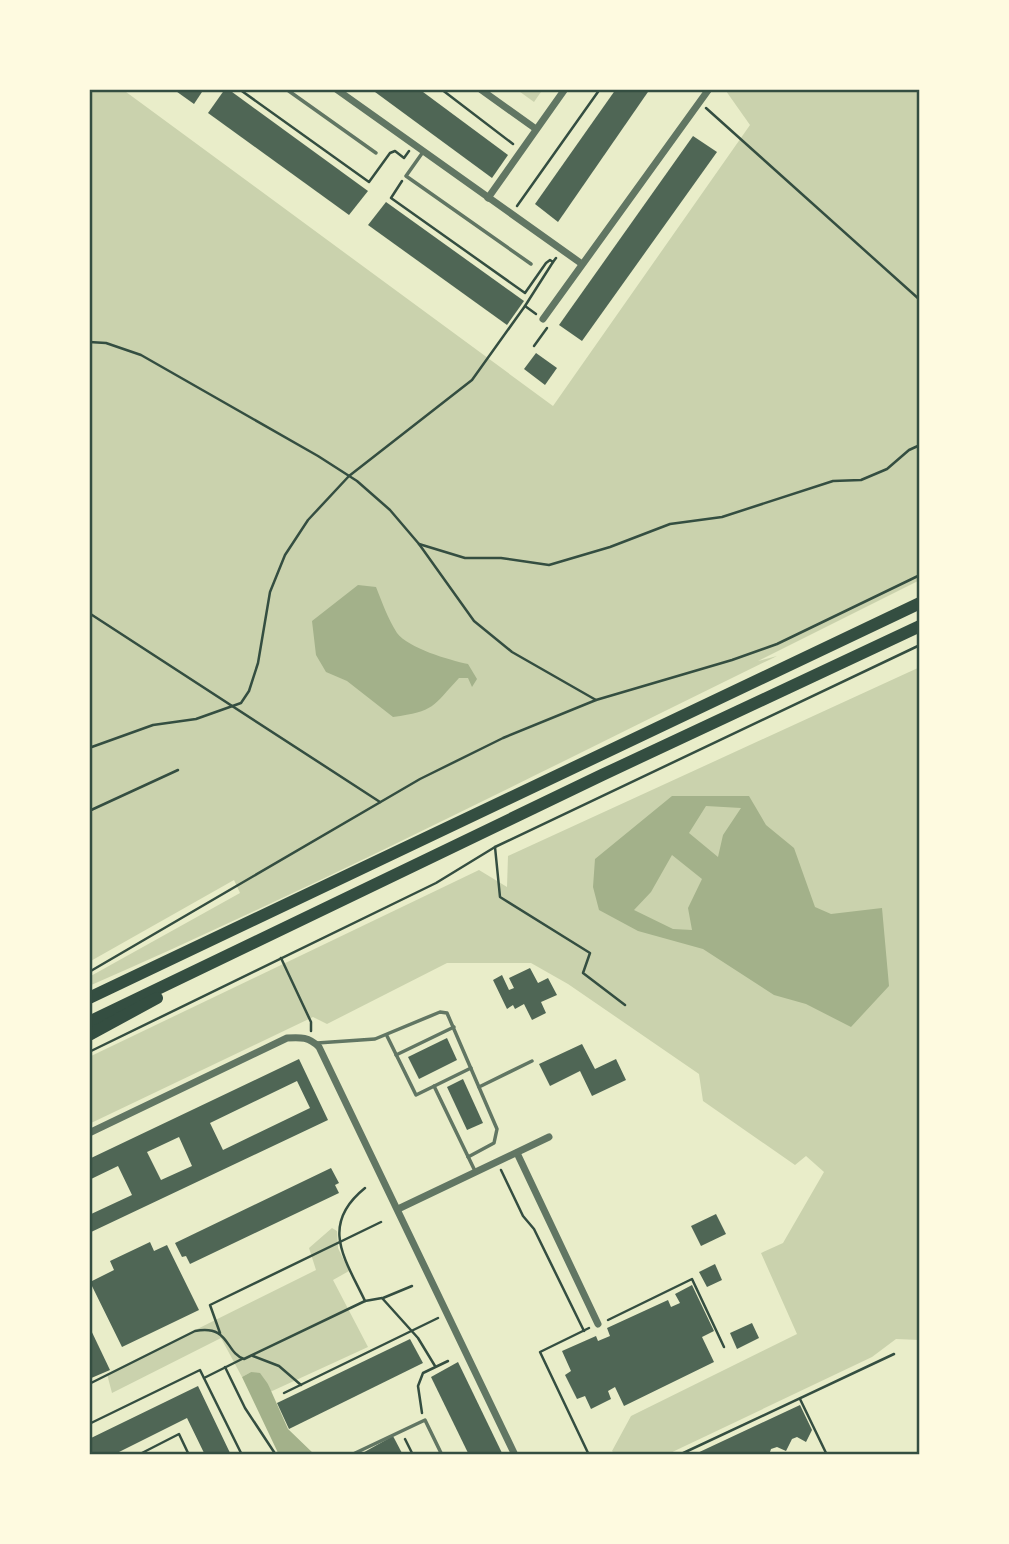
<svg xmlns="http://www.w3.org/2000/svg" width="1009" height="1544" font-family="'PT Serif',serif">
<rect width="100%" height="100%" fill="#e9edc9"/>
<g fill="#cad2ad">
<path d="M89,89H122L553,406L750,125L726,91L728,89H920V580L758,661L777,656C548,768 322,884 89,986V977L240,893L234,880L89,962Z"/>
<polygon points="516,89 543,89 534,102"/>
<polygon points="920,667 920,1340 896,1339 872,1357 666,1455 616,1455 612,1451 631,1416 797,1334 761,1253 783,1243 824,1172 806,1156 795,1165 703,1101 699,1074 568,984 531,963 447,963 327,1024 313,1017 89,1124 89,1057 479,870 507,887 508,856"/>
<polygon points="332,1228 337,1231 338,1248 349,1271 333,1280 368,1347 270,1392 268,1384 251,1372 242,1377 221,1338 112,1393 107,1374 316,1270 309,1248"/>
</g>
<g fill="#a3b18a" fill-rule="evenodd">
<path d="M358,585L376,587C382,602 388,619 397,633C408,648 449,660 468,664L477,679L472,687L468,678H459C432,707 435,711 393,717L347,681L326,672L316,655L312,621Z"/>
<path d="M672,796H749L766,825L794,848L815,907L831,914L882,908L889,986L851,1027L806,1004L774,995L703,949L638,931L599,910L593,887L595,859ZM706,806L741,808L723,835L718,857L689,833ZM672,855L702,879L688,908L692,930L673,929L634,910L651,892Z"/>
<polygon points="251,1372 260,1373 268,1384 288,1429 315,1455 279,1455 242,1377"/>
</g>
<g fill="#4f6655" fill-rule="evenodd">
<polygon points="173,89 204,89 194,104"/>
<polygon points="225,89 228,89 368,191 349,215 208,113"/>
<polygon points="377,89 419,89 508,155 492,178 375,92"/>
<polygon points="616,89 650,89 558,222 535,204"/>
<polygon points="693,136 717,152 582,341 559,325"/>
<polygon points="386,202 524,301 507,325 368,225"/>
<polygon points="536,353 557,368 545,385 524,369"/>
<polygon points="530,968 538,983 548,978 557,995 541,1002 546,1013 532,1020 524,1004 515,1009 513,1005 507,1009 493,980 502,975 509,990 514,988 509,978"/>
<polygon points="447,1038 457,1060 419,1079 408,1057"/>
<polygon points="582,1044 595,1069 616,1059 626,1080 592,1096 580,1071 550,1086 539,1064"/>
<path d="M299,1059L328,1120L89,1233V1215L132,1195L118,1166L89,1180V1159ZM297,1081L310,1108L223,1150L210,1123ZM179,1137L192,1166L161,1180L147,1152Z"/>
<polygon points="463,1079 483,1123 467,1130 447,1087"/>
<polygon points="331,1168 339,1183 335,1185 339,1193 190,1264 186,1256 182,1257 175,1243"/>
<polygon points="716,1214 726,1234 701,1246 691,1226"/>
<polygon points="150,1242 154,1251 167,1245 199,1310 122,1347 90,1282 114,1270 110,1261"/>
<polygon points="715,1264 722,1280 707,1287 699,1272"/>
<polygon points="692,1285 714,1331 702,1337 714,1362 624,1406 615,1387 608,1391 611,1399 591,1409 585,1396 577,1399 565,1375 571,1371 562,1351 596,1336 598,1341 610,1336 607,1328 668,1300 671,1307 680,1303 675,1294"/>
<polygon points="752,1323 759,1338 737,1349 730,1333"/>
<polygon points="89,1326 110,1370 89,1379"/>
<polygon points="410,1339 423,1363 289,1429 277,1403"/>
<polygon points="458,1362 502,1453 500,1455 469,1455 431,1377"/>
<polygon points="198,1386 231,1455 205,1455 187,1418 113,1455 89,1455 89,1439"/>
<polygon points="800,1405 812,1430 806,1442 797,1437 792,1439 786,1451 777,1447 771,1449 769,1455 693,1455"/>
<polygon points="393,1436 403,1455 359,1455"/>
</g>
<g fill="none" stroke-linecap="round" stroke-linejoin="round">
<g stroke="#344e41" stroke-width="2.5">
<polyline points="239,89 369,182 390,153 395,151 404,158 409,151"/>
<polyline points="441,89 513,144"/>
<polyline points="706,108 920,300"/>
<polyline points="402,181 391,198 525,293 546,263 550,260 553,262 556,258"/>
<polyline points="517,206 600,89"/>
<polyline points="536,314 525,306 553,262"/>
<polyline points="89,342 106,343 141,355 318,456 357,481 390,510 419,544 474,621 512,652 596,700"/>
<polyline points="534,346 547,328"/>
<polyline points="419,544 465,558 501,558 549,565 610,547 670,524 722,517 833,481 861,480 887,469 909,450 920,445"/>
<polyline points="89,613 380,802"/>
<polyline points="89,748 153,725 196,719 241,703 249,691 258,663 270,592 285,555 308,520 349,476 472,380 525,306"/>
<polyline points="89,811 178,770"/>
<polyline points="495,847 500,897 590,953 583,973 625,1005"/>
<polyline points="281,958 311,1022 311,1031"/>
<polyline points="89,972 420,779 503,738 596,700 732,660 777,644 920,575"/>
<polyline points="89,1052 436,883 495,847 920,645"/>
<polyline points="501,1170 523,1216 534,1229 584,1331"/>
<path d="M365,1188C319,1225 345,1259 365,1301"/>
<polyline points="383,1298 412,1286"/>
<polyline points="608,1320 692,1279 724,1347"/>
<polyline points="220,1333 210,1305 381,1222"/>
<polyline points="253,1356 279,1366 301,1385"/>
<polyline points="225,1367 245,1408 276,1455"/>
<polyline points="204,1378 242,1359"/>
<path d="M89,1384L195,1331C230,1324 225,1353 244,1359L365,1301L382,1298L418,1338L435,1366"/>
<polyline points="284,1393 438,1318"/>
<polyline points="800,1399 827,1455"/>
<polyline points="422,1413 418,1386 423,1373 448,1361"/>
<polyline points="89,1424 200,1370 242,1455"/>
<polyline points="405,1439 413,1455"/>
<polyline points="138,1455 179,1434 189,1455"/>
<polyline points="589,1455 540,1352 589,1328"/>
<polyline points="679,1455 894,1354"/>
</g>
<g stroke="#617663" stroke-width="3.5">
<polyline points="286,89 376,153"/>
<polyline points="423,152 406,176 531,264"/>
<polyline points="387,1036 416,1095 471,1068"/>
<polyline points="317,1043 375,1039 440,1012 447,1013 497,1129 494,1143 468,1157"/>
<polyline points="396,1055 454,1027"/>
<polyline points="434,1086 475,1171"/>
<polyline points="479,1087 532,1061"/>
<polyline points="351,1455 425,1420 442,1455"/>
</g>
<g stroke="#617663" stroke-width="7">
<polyline points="336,89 582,264"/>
<polyline points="480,89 536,129"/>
<polyline points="488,198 565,89"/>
<polyline points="543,319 709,89"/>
<path d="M89,1133L287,1038C301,1037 309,1037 319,1047L515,1455"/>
<polyline points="517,1153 598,1324"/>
<polyline points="398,1209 549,1137"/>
</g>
<g stroke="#344e41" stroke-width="12">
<polyline points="89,998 920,603"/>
<polyline points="89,1022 602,775 920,626"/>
<polyline points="89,1035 157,998"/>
</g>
</g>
<rect width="1009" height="1544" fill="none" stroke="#fefae0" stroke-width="182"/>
<rect x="91" y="91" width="827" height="1362" fill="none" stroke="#344e41" stroke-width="2.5"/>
</svg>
